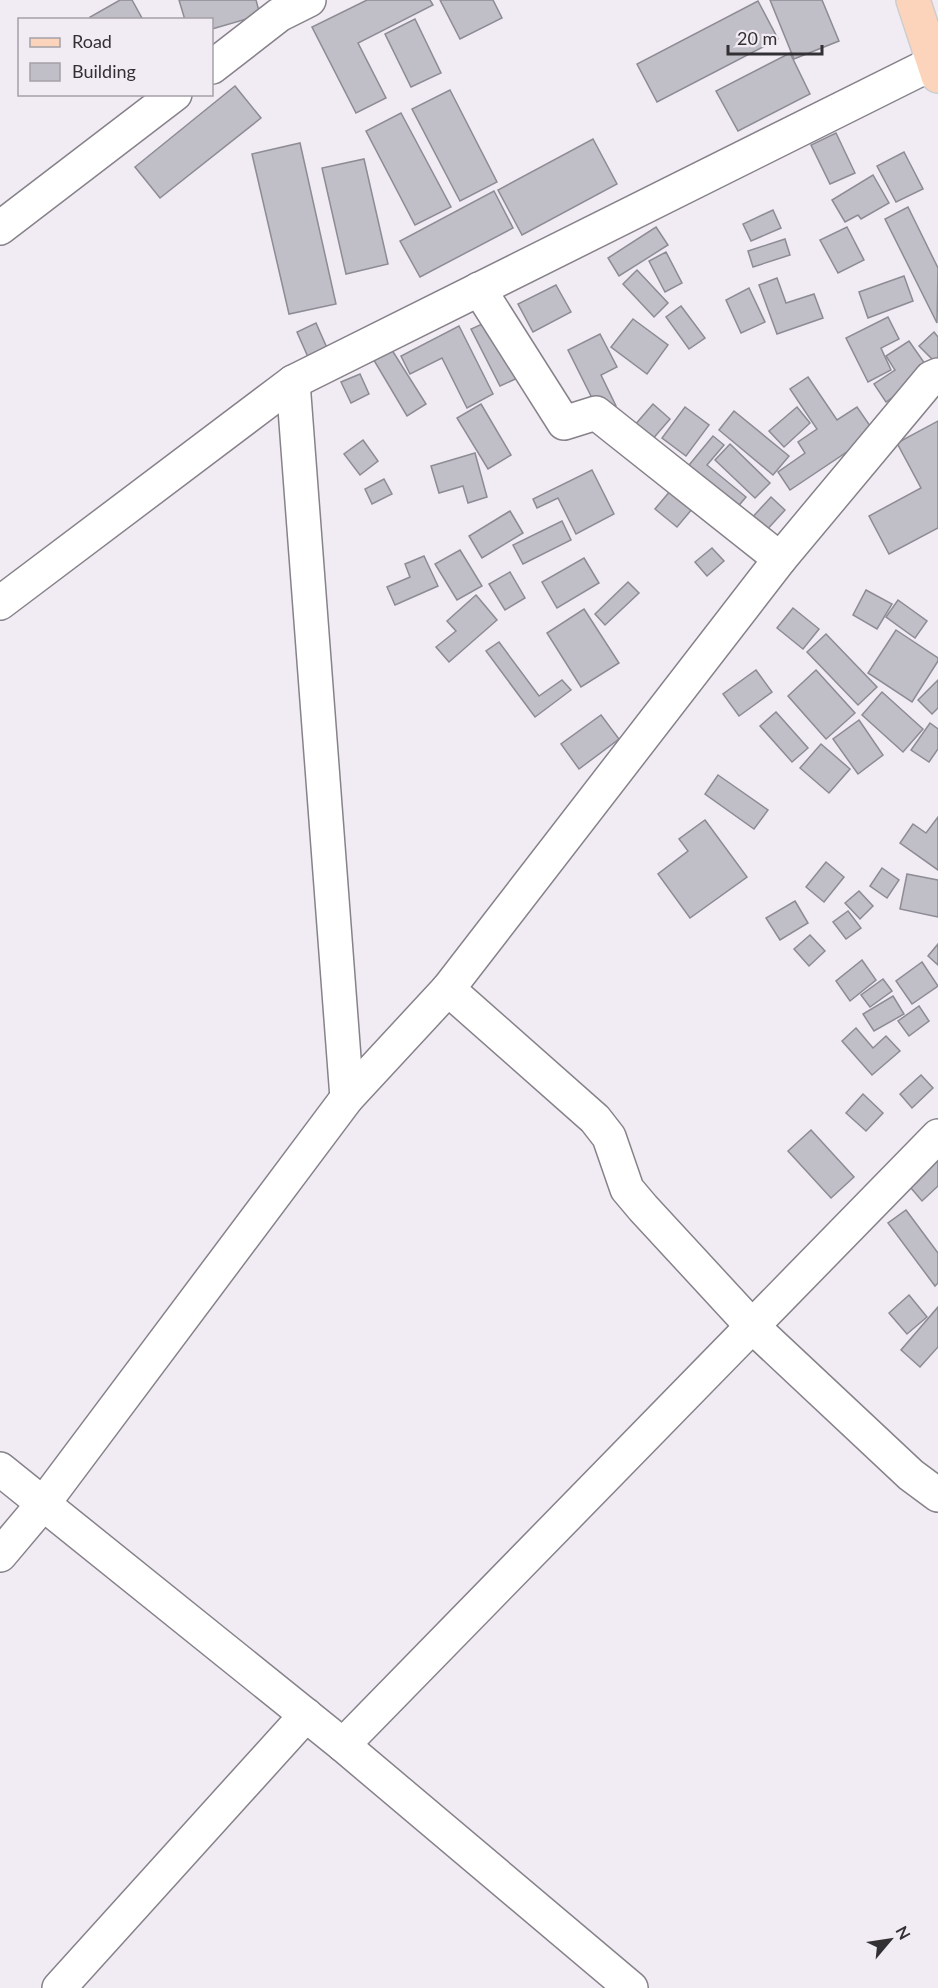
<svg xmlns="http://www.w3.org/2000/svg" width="938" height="1988" font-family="Lato,sans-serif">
<rect width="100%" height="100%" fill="#f1ebf4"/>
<g fill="#c0bec7" stroke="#8d8b94" stroke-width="1.5">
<polygon points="120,0 132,0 143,20 91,20 90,17"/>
<polygon points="179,0 256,0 260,15 212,29 212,20 185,20"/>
<polygon points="367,0 430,0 433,5 358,43 386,98 356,113 312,27"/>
<polygon points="440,0 493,0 502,18 460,39"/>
<polygon points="770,0 822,0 839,41 794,59"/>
<polygon points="758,1 778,39 657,102 637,64"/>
<polygon points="415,19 441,73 411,87 385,34"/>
<polygon points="790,53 810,94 738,131 716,91"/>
<polygon points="235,86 261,118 160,198 135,167"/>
<polygon points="450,90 497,182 460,201 412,109"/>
<polygon points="401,113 451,207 415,225 366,131"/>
<polygon points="836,133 855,173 830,184 811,145"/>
<polygon points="593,139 617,184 522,235 498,190"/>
<polygon points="300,143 336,304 289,314 252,154"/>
<polygon points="904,152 923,189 896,202 877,166"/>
<polygon points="364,159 388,264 346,274 322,168"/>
<polygon points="873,175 889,203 861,219 858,215 845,222 832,200"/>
<polygon points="494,191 513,228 420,277 400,241"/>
<polygon points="908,207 938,268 937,323 885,219"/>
<polygon points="773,210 781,228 751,241 743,224"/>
<polygon points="656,227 668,245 619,276 608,258"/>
<polygon points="847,227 864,260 838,273 820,240"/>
<polygon points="785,239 790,255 753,267 748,251"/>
<polygon points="666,252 682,283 665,292 649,261"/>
<polygon points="637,270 668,303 654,317 623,284"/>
<polygon points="904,276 913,301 868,318 859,292"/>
<polygon points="777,278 786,303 814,294 823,318 777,334 759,285"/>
<polygon points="556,285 571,312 533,332 518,304"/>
<polygon points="749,288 765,322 741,333 726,300"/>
<polygon points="681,306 705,338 689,349 666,317"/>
<polygon points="888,317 899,339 881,348 891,370 868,382 846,338"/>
<polygon points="633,319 668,345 647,374 611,347"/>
<polygon points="491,320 520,377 500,386 471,329"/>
<polygon points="316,323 327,348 308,357 297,332"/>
<polygon points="459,326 493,394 467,408 442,358 410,374 401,356"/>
<polygon points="934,332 938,337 938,358 934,361 919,346"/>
<polygon points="600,334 617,367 601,375 616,406 600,414 568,350"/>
<polygon points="909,341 930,371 886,402 874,384 895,370 886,356"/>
<polygon points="390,347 426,404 407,416 372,357"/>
<polygon points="360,374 369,394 351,403 341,382"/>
<polygon points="808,377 837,420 857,407 875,433 790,490 778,472 805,453 798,442 817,429 790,389"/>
<polygon points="481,404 511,455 488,469 457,418"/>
<polygon points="653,404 670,419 651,441 634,426"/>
<polygon points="685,407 709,425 686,456 662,438"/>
<polygon points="797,407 810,423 784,447 769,431"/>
<polygon points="734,411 789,456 773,475 719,430"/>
<polygon points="938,421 938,528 889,554 869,516 921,488 897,443"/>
<polygon points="713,436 724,445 707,465 746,497 735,510 685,470"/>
<polygon points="363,440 378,461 360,475 344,454"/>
<polygon points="730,444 770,483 755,498 715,460"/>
<polygon points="475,453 487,497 468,503 463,486 439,493 431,466"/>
<polygon points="592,470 614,514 576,534 558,498 537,508 533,499"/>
<polygon points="682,477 703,496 677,527 655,509"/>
<polygon points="384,479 392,494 372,504 365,489"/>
<polygon points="771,497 785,510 763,534 749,521"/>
<polygon points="510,511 523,533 482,558 469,536"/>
<polygon points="562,521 571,540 523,564 513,545"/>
<polygon points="712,548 724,561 707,576 695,562"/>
<polygon points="460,550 482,586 457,600 435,564"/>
<polygon points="424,556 438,586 395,605 387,587 410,577 405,564"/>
<polygon points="584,558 599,583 557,608 542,582"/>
<polygon points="510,572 525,598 505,610 489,584"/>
<polygon points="628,582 639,593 605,625 595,614"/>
<polygon points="866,590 892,604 877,629 853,615"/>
<polygon points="476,595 497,620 449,662 436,647 456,631 447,621"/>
<polygon points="898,600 927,621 915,638 886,617"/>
<polygon points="793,608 819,629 803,649 777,628"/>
<polygon points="584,609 619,663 581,687 547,633"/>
<polygon points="896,630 938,658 938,661 912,702 868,673"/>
<polygon points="826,634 877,687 858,705 807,652"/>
<polygon points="499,642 539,696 562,680 571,690 535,717 486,651"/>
<polygon points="756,670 772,692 739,716 723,694"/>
<polygon points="816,670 855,713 826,739 788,696"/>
<polygon points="938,680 938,708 932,714 918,700"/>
<polygon points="882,692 923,729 903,752 862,715"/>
<polygon points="776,712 808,748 792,762 760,726"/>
<polygon points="601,715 619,739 579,769 561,744"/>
<polygon points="859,720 883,755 858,774 833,739"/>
<polygon points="930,723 938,729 938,749 929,762 911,750"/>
<polygon points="821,744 850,769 829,793 800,768"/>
<polygon points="718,775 768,810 754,829 705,794"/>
<polygon points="938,817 938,870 900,843 913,824 926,833"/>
<polygon points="705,820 747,877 690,918 658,874 688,851 679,839"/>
<polygon points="826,862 844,877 824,902 806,887"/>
<polygon points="882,868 899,880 887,898 870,886"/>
<polygon points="907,874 938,880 938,917 900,909"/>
<polygon points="859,891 873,906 860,919 845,903"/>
<polygon points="795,901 808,923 780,940 766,918"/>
<polygon points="848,911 861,928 846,939 833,922"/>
<polygon points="810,935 825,951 809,966 794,949"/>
<polygon points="938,944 938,965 928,956"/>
<polygon points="862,960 876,980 850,1001 836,981"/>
<polygon points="922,962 938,986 912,1004 896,981"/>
<polygon points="883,979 892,991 870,1007 861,995"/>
<polygon points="893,996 904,1014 874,1031 863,1014"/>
<polygon points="919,1006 929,1021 909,1036 898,1021"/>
<polygon points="856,1028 873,1048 886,1036 900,1051 872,1075 842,1041"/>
<polygon points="921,1075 933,1088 912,1108 900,1094"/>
<polygon points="863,1094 883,1113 866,1131 846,1113"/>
<polygon points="811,1130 854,1177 831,1198 788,1151"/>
<polygon points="938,1150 938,1186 922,1201 905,1181"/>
<polygon points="906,1210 938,1253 938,1283 935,1286 888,1223"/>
<polygon points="909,1295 927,1317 907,1334 889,1313"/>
<polygon points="938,1307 938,1347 920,1367 901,1350"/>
</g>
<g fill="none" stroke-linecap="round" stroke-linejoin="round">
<defs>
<g id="street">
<polyline points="212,67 279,15 309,0"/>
<polyline points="0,228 175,94"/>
<polyline points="479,289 564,423 596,413 780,559"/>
<polyline points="293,382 347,1098"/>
<polyline points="0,603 293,382 933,63"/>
<polyline points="448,989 595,1119 609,1137 627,1189 643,1208 752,1326 911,1475 938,1495"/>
<polyline points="0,1469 343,1745 631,1988"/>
<polyline points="0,1555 43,1504 347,1098 448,989 780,559 931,378 938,375"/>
<polyline points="343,1745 938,1136"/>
<polyline points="59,1988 306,1715"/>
</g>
<polyline id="primary" points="913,0 938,76"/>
</defs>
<use href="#street" stroke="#87828a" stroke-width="36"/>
<use href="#primary" stroke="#cecdce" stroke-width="36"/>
<use href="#street" stroke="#fff" stroke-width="33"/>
<use href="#primary" stroke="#fcd4bb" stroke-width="33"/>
</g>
<rect x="18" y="18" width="195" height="78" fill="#f1ebf4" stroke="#a5a0a7" stroke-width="1.5"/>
<rect x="30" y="38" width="30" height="9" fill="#fcd4bb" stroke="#a5a0a7" stroke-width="1.5"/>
<text x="72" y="48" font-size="18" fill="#333034">Road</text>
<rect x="30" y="63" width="30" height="18" fill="#c0bec7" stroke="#a5a0a7" stroke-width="1.5"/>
<text x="72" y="78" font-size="18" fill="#333034">Building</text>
<g transform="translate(890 1940) rotate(61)" stroke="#f1ebf4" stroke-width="4.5" paint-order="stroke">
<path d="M0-4.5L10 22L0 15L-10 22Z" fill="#333034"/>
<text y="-9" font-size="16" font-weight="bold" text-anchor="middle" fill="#333034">N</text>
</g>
<path d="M728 45v9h94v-9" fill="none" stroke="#333034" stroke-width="3"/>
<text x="737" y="45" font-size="18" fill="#333034" stroke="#f1ebf4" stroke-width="4.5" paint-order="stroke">20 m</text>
</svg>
